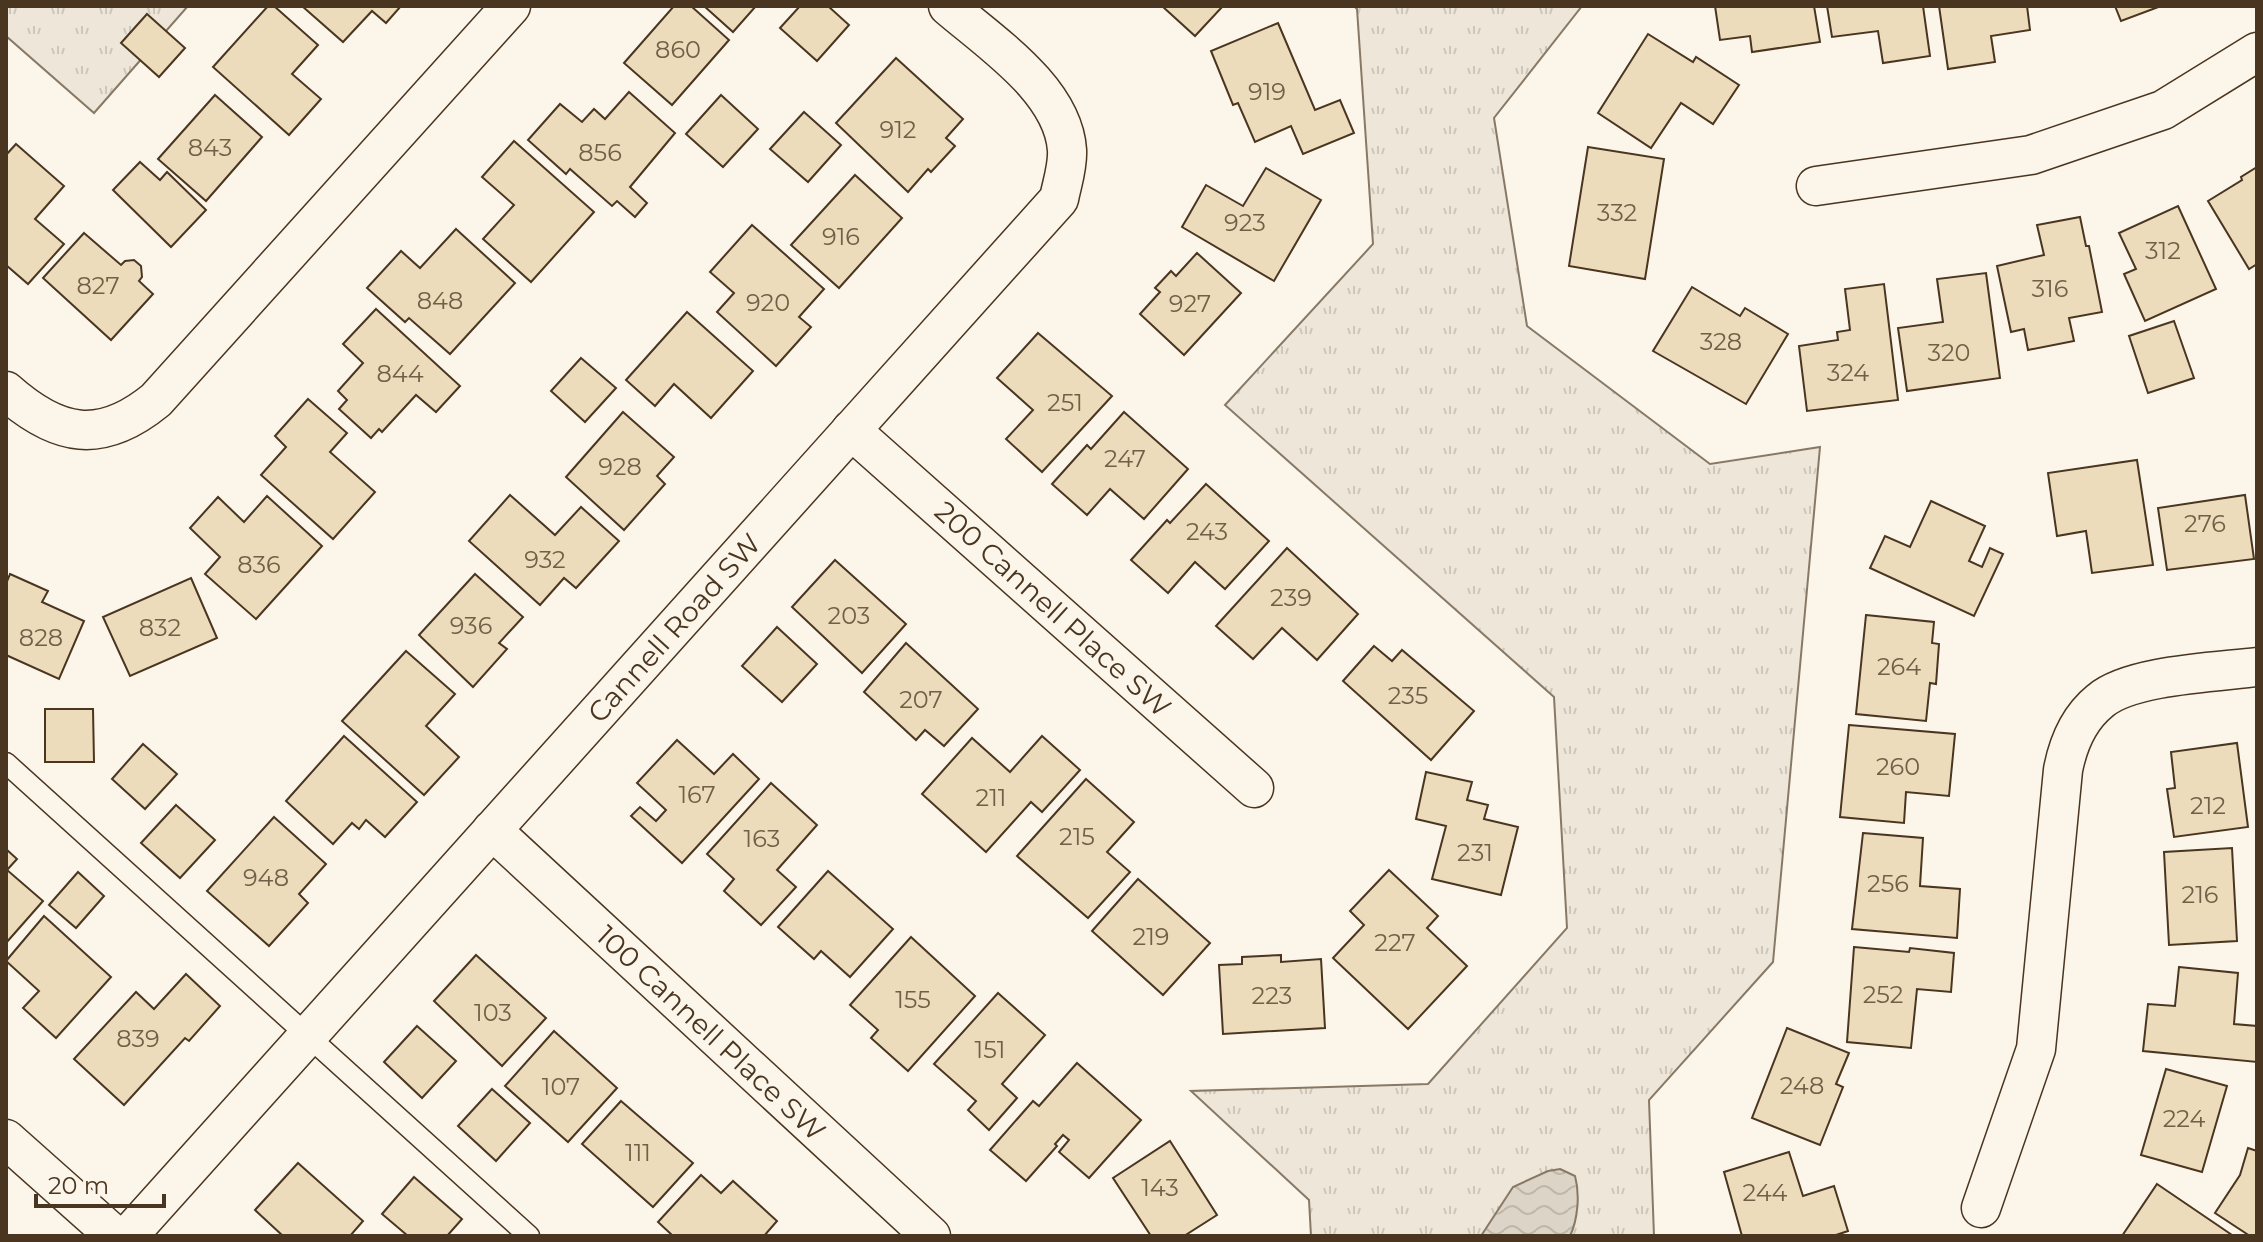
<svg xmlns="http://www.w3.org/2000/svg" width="2263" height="1242" font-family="Montserrat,sans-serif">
<defs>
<pattern id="park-tufts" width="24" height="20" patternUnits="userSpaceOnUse" patternTransform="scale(2)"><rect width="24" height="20" fill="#ede6d9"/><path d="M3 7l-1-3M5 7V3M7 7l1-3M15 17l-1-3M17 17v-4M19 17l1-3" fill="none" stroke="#cdc6ba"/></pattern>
<pattern id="water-waves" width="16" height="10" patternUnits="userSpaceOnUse" patternTransform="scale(2)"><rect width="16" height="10" fill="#dcd4c6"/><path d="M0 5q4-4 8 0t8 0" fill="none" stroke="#beb7aa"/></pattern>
</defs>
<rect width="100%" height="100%" fill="#fbf6e9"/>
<g fill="url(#park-tufts)" stroke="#887966" stroke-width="2">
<polygon points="6,6 188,6 94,113 6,36"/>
<polygon points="1354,6 1582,6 1494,118 1527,326 1710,464 1820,447 1773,962 1649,1100 1654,1236 1311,1236 1309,1200 1191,1091 1428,1084 1567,928 1554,697 1225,405 1373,244 1357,9"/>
</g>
<path fill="url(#water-waves)" stroke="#887966" stroke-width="2" d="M1560,1169L1575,1176C1580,1194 1578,1219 1570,1236H1481L1513,1187L1548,1171Z"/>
<g fill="#ecdcbc" stroke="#4a3520" stroke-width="2">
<polygon points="268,6 274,6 318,45 292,74 321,99 289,135 213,67"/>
<polygon points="302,6 401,6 386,23 372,11 343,42"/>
<polygon points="674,6 691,6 729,40 672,105 624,63"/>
<polygon points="704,6 756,6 733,32"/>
<polygon points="800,6 828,6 849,25 817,61 780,28"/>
<polygon points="1162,6 1223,6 1195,36"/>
<polygon points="1715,6 1814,6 1820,42 1752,52 1750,36 1720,40"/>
<polygon points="1827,6 1923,6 1930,56 1883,63 1878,31 1832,37"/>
<polygon points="1939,6 2027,6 2030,30 1991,36 1995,62 1948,69"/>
<polygon points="2115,6 2161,6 2121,21"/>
<polygon points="147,14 185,48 159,77 121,43"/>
<polygon points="1278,23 1315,110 1340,100 1354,133 1303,154 1291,126 1255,142 1238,103 1233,105 1211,51"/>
<polygon points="1648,34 1693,62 1696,57 1739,85 1713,124 1681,103 1651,148 1598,113"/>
<polygon points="896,58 963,119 946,138 955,146 931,172 928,169 908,192 836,123"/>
<polygon points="629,92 675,133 630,187 647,203 635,217 617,201 612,206 570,169 566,174 528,140 560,104 582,122 594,109 605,119"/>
<polygon points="215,95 262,137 206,201 158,159"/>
<polygon points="721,95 758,129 723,167 686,134"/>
<polygon points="804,112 841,145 808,182 770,149"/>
<polygon points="514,141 594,212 531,282 483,239 514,205 482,177"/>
<polygon points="16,144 64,186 35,219 64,244 28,284 6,265 6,155"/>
<polygon points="1588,147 1664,159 1645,279 1569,266"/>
<polygon points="140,162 160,180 167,172 206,210 171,247 113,190"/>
<polygon points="2257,167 2257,264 2249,269 2208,201 2242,180 2241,177"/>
<polygon points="1266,168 1321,200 1274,281 1182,227 1206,185 1243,206"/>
<polygon points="855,175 902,218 839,288 791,245"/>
<polygon points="2178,206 2216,289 2145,321 2124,274 2136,269 2119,233"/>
<polygon points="2080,217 2086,246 2089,246 2102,312 2069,318 2074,341 2028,350 2024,329 2011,332 1997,266 2044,255 2037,225"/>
<polygon points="752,225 824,289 799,317 811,327 776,366 717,312 734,293 710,272"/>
<polygon points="456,229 515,283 450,354 409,318 405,322 367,288 401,251 420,268"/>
<polygon points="84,233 121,265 125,261 134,260 141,266 142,277 139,281 153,294 111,340 43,278"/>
<polygon points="1197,253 1241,293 1184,355 1140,314 1160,292 1155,288 1171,271 1176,276"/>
<polygon points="1986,273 2000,378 1907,391 1898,328 1943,322 1937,279"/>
<polygon points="1884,284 1898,400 1807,411 1799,346 1838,340 1837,332 1850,330 1845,289"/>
<polygon points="1692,287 1740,316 1745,308 1788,334 1746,404 1653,351"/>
<polygon points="376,309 460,386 436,412 416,395 382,432 379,429 371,438 339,409 347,400 338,391 363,363 343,344"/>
<polygon points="687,312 753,371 711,418 674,384 655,406 626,380"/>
<polygon points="2174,321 2194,378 2148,393 2129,336"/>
<polygon points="1038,333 1112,396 1042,472 1006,439 1033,410 997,378"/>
<polygon points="581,358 616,388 585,422 551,391"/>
<polygon points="308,399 347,433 330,452 375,492 333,539 261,475 286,447 275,436"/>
<polygon points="623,412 674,457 657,476 665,484 624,530 566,477"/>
<polygon points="1124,412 1188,469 1144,519 1110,489 1087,515 1052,484 1087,445 1091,449"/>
<polygon points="2137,460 2153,565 2092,573 2086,531 2057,536 2048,473"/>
<polygon points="1206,484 1269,541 1225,589 1195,562 1168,593 1131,560 1167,520 1170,523"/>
<polygon points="510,495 555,535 581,507 619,541 576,588 564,578 540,605 469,541"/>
<polygon points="2245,495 2254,559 2167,570 2158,508"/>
<polygon points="267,496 322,546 256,619 205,574 220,557 190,528 218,497 244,522"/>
<polygon points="1931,501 1985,526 1969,561 1982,567 1990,548 2003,554 1974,616 1870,568 1885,536 1910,547"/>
<polygon points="1287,548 1358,614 1317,660 1282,628 1253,659 1216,626"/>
<polygon points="835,560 906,624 862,673 792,607"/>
<polygon points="10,574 48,591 42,602 84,621 59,679 6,655 6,584"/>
<polygon points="475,574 523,617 499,643 507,649 473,687 419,635"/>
<polygon points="191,578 217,638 130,676 103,617"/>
<polygon points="1866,615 1934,622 1932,643 1939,644 1936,684 1930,683 1926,721 1856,714"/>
<polygon points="777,627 817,664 782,702 742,666"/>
<polygon points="906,643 978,709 944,746 925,730 916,740 864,692"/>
<polygon points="1374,646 1392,661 1402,650 1474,711 1431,760 1343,681"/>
<polygon points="406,651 455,694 426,726 459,757 424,795 342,721"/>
<polygon points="45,709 93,709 94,762 45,762"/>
<polygon points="1849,725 1955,734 1949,796 1906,792 1904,823 1840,817"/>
<polygon points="344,736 417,802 385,837 366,820 359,829 352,823 333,844 286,801"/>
<polygon points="1042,736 1080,770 1042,812 1031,802 986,852 922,794 972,738 1010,772"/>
<polygon points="677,740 714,774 733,754 759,779 682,863 631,816 640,807 656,821 666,810 637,783"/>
<polygon points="2237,743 2248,827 2174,837 2167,789 2175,788 2171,752"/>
<polygon points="143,744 177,774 145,809 112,779"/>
<polygon points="1426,772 1472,782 1467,800 1488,805 1484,819 1518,827 1501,895 1432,879 1446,826 1416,819"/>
<polygon points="1086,779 1134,822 1107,852 1130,872 1088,918 1017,856"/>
<polygon points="771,783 817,825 777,870 796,887 761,925 724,891 734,879 707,854"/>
<polygon points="176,805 215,840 180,878 141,843"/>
<polygon points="274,817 326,864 299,894 308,903 269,946 207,891"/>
<polygon points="1863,833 1923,838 1920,886 1960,889 1957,938 1852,929"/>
<polygon points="2232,848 2237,941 2169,945 2164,852"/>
<polygon points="6,849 17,859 7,870 43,901 6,943"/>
<polygon points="1389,870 1438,916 1427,928 1467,966 1408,1029 1333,958 1364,925 1350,911"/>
<polygon points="828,871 893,929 850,977 821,951 814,959 778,927"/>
<polygon points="78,872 104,896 76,928 49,905"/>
<polygon points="1138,879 1210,943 1163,995 1092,931"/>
<polygon points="44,916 111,977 56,1038 23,1008 39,991 6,961"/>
<polygon points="911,937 975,996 908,1071 871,1038 878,1030 850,1005"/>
<polygon points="1854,947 1909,952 1910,948 1954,953 1951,992 1917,989 1911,1048 1847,1042"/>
<polygon points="476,955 546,1018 502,1066 434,1001"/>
<polygon points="1281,955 1281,962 1321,959 1325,1028 1223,1034 1219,965 1242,964 1242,957"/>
<polygon points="2179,967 2238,973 2234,1024 2257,1026 2257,1062 2143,1051 2148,1004 2175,1006"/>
<polygon points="186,974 220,1006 189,1041 185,1038 124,1105 74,1059 136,992 154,1009"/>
<polygon points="998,993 1045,1035 1002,1084 1017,1098 989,1130 968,1110 976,1101 934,1064"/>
<polygon points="417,1026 456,1061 422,1098 384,1062"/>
<polygon points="1787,1028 1849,1053 1836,1084 1843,1087 1820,1145 1752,1118"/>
<polygon points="554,1031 617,1088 568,1142 505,1086"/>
<polygon points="1077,1063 1141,1120 1089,1178 1059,1152 1069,1140 1063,1135 1055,1144 1057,1146 1026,1181 990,1150 1033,1101 1039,1106"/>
<polygon points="2166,1069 2227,1086 2202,1172 2141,1155"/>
<polygon points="492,1089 530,1123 496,1161 458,1126"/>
<polygon points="621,1101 693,1163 653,1207 582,1144"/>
<polygon points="1170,1141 1217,1215 1184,1236 1151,1236 1113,1178"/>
<polygon points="2248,1148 2257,1151 2257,1236 2250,1236 2215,1213 2240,1175"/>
<polygon points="1789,1152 1803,1196 1834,1186 1848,1231 1833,1236 1742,1236 1724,1172"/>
<polygon points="298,1163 363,1221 350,1236 283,1236 255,1210"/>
<polygon points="701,1175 721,1193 733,1181 777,1221 764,1236 673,1236 658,1222"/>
<polygon points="414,1177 462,1219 447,1236 408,1236 382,1214"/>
<polygon points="2157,1184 2232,1235 2232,1236 2122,1236"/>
</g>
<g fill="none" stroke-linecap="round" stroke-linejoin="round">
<defs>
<polyline id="service" points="6,763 529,1236"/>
<g id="minor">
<polyline points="1816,186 2031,155 2163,110 2257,52"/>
<path d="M6,391C58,437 101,445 156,400L511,6"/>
<polyline points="851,430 1254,788"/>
<polyline points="492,830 931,1236"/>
<polyline points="6,1139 115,1236"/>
<path d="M1981,1208L2036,1049L2063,770C2068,744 2079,718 2100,701C2130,675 2217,672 2257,667"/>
<path d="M128,1236L1059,199C1062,183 1068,167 1067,150C1063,90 991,43 948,6"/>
</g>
</defs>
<use href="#service" stroke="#4a3520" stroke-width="23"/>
<use href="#minor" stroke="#4a3520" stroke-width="41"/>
<use href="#service" stroke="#fbf6e9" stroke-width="20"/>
<use href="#minor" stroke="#fbf6e9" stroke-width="38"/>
</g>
<g text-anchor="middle" stroke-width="6" stroke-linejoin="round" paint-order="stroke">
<g font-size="24" fill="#725f47">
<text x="678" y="58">860</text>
<text x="1267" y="100">919</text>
<text x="898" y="138">912</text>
<text x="210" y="156">843</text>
<text x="600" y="161">856</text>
<text x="1617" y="221">332</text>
<text x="1245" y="231">923</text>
<text x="841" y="245">916</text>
<text x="2163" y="259">312</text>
<text x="98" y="294">827</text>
<text x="2050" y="297">316</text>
<text x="440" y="309">848</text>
<text x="768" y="311">920</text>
<text x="1190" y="312">927</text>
<text x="1721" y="350">328</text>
<text x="1949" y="361">320</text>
<text x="1848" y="381">324</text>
<text x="400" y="382">844</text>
<text x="1065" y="411">251</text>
<text x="1125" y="467">247</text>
<text x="620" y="475">928</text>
<text x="2205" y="532">276</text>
<text x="1207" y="540">243</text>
<text x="545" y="568">932</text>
<text x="259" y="573">836</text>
<text x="1291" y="606">239</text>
<text x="849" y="624">203</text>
<text x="471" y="634">936</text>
<text x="160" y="636">832</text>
<text x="41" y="646">828</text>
<text x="1899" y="675">264</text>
<text x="1408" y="704">235</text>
<text x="921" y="708">207</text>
<text x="1898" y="775">260</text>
<text x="697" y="803">167</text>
<text x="991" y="806">211</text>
<text x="2208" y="814">212</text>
<text x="1077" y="845">215</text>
<text x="762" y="847">163</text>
<text x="1475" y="861">231</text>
<text x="266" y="886">948</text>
<text x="1888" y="892">256</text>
<text x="2200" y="903">216</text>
<text x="1151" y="945">219</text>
<text x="1395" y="951">227</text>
<text x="1883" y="1003">252</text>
<text x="1272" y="1004">223</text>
<text x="913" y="1008">155</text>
<text x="493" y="1021">103</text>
<text x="138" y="1047">839</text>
<text x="990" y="1058">151</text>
<text x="1802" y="1094">248</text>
<text x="561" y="1095">107</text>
<text x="2184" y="1127">224</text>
<text x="638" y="1161">111</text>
<text x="1160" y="1196">143</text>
<text x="1765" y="1201">244</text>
</g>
<g font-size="28" fill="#4a3520" stroke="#fbf6e9">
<text transform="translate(1053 609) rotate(42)" y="10">200 Cannell Place SW</text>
<text transform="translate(674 628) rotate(-48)" y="10">Cannell Road SW</text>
<text transform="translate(711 1033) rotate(43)" y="10">100 Cannell Place SW</text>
</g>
</g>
<rect width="2263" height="1242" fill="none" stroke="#4a3520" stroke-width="16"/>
<path d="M36 1194v12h128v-12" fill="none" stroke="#4a3520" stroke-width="4"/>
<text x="48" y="1194" font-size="24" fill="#4a3520" stroke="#fbf6e9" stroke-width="6" paint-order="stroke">20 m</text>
</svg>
